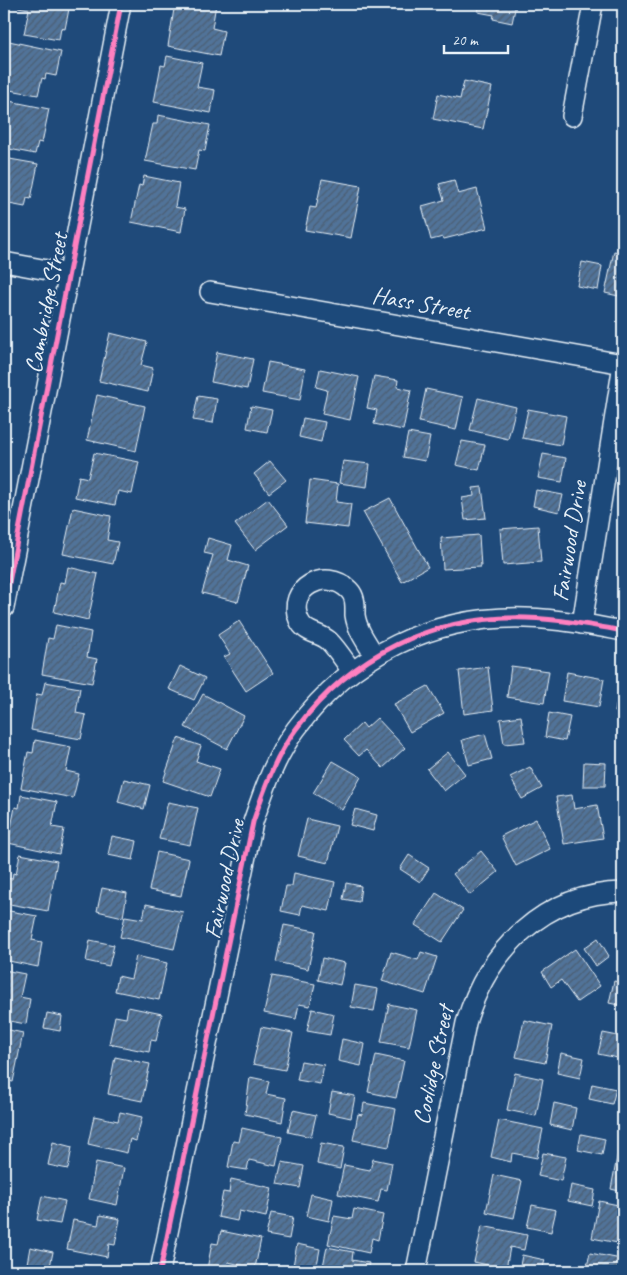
<svg xmlns="http://www.w3.org/2000/svg" width="627" height="1275" font-family="Caveat,sans-serif">
<defs>
<pattern id="building-hatch" width="6" height="6" patternUnits="userSpaceOnUse" patternTransform="scale(1.25)"><rect width="6" height="6" fill="#517399"/><path d="M-1 1l2-2M0 6l6-6M5 7l2-2" fill="none" stroke="#4c5e72"/></pattern>
</defs>
<rect width="100%" height="100%" fill="#1f4a7a"/>
<filter id="ink" filterUnits="userSpaceOnUse"><feTurbulence type="fractalNoise" baseFrequency=".02" numOctaves="2"/><feDisplacementMap in="SourceGraphic" scale="10" xChannelSelector="R" yChannelSelector="G"/><feConvolveMatrix kernelMatrix="1 2 1 2 8 2 1 2 1" color-interpolation-filters="sRGB"/></filter>
<g filter="url(#ink)">
<g fill="url(#building-hatch)" stroke="#e8f1f8">
<polygon points="18,4 70,4 65,29 61,28 59,40 24,34 29,9 18,7"/>
<polygon points="180,4 216,4 212,28 224,31 219,56 168,46 174,9 178,10"/>
<polygon points="480,4 516,4 512,23 493,19 494,15 478,12"/>
<polygon points="4,40 61,52 56,76 46,74 45,79 42,78 38,95 4,89 8,64 4,63"/>
<polygon points="167,56 202,63 197,87 215,90 211,113 154,102 161,65 165,66"/>
<polygon points="464,81 492,87 483,129 433,119 438,94 460,99"/>
<polygon points="4,100 49,109 42,143 38,142 35,154 4,148"/>
<polygon points="158,115 210,125 205,151 199,150 195,170 145,161 153,124 157,124"/>
<polygon points="4,158 38,164 31,199 27,198 25,207 4,203"/>
<polygon points="144,176 179,183 175,207 185,209 181,232 131,222 139,185 142,186"/>
<polygon points="322,179 361,186 351,238 305,230 310,207 316,208"/>
<polygon points="454,180 458,194 477,189 487,228 444,239 443,237 431,240 422,206 444,200 439,184"/>
<polygon points="614,251 623,253 623,297 605,293"/>
<polygon points="582,262 602,266 598,290 577,286"/>
<polygon points="110,333 147,342 141,365 153,368 148,392 99,381"/>
<polygon points="217,352 253,359 247,389 211,382"/>
<polygon points="268,362 305,369 300,400 262,393"/>
<polygon points="320,369 359,377 350,420 322,414 327,390 316,387"/>
<polygon points="374,376 398,380 397,387 411,390 403,430 374,424 377,410 367,408"/>
<polygon points="426,389 463,397 456,430 419,422"/>
<polygon points="97,395 145,406 136,451 87,440"/>
<polygon points="198,396 217,399 213,423 193,420"/>
<polygon points="478,398 516,407 508,439 470,430"/>
<polygon points="251,406 272,410 267,432 247,428"/>
<polygon points="528,409 566,416 561,445 522,438"/>
<polygon points="303,418 325,422 321,442 299,437"/>
<polygon points="408,433 430,437 425,461 403,457"/>
<polygon points="462,441 485,445 479,470 456,465"/>
<polygon points="94,453 139,462 132,494 118,491 115,505 75,497 79,476 88,478"/>
<polygon points="543,454 566,458 562,482 538,478"/>
<polygon points="270,461 286,480 269,493 254,474"/>
<polygon points="343,461 370,464 367,487 339,483"/>
<polygon points="310,480 338,484 336,502 351,504 348,528 305,523"/>
<polygon points="482,487 486,518 465,520 462,498 474,496 473,488"/>
<polygon points="536,490 563,495 559,512 533,506"/>
<polygon points="390,498 428,567 402,582 363,512"/>
<polygon points="268,499 288,525 255,550 235,524"/>
<polygon points="73,508 111,516 107,540 118,542 113,564 63,554"/>
<polygon points="538,526 541,562 503,565 500,529"/>
<polygon points="479,535 481,567 443,569 441,538"/>
<polygon points="208,538 232,545 228,560 248,566 238,602 202,593 213,555 204,553"/>
<polygon points="68,567 98,574 88,620 54,612 60,582 65,583"/>
<polygon points="239,621 273,673 246,691 224,657 230,654 218,635"/>
<polygon points="56,625 91,632 87,657 97,659 92,683 42,674 48,638 53,639"/>
<polygon points="180,666 205,678 194,700 169,689"/>
<polygon points="511,666 549,671 544,703 507,697"/>
<polygon points="488,667 493,710 464,714 459,671"/>
<polygon points="567,672 604,679 599,707 562,701"/>
<polygon points="620,681 623,682 623,713 615,712"/>
<polygon points="45,682 80,688 76,713 86,715 81,739 31,730 37,694 42,695"/>
<polygon points="428,686 444,713 410,732 394,704"/>
<polygon points="203,694 244,716 227,749 185,727"/>
<polygon points="549,713 570,717 565,741 545,737"/>
<polygon points="521,716 525,742 504,744 500,719"/>
<polygon points="377,718 405,748 383,768 366,750 359,756 344,740 362,723 366,728"/>
<polygon points="485,734 492,759 469,765 462,740"/>
<polygon points="178,738 201,746 196,761 220,769 210,797 163,781"/>
<polygon points="35,740 71,747 66,771 79,774 73,798 21,788 28,752 33,753"/>
<polygon points="448,752 465,774 444,791 427,769"/>
<polygon points="333,761 361,777 342,810 313,793"/>
<polygon points="584,762 606,763 605,786 583,786"/>
<polygon points="530,767 542,788 522,799 510,777"/>
<polygon points="124,779 150,785 144,809 118,802"/>
<polygon points="21,795 57,802 52,827 64,829 59,854 8,843 15,807 19,808"/>
<polygon points="572,795 574,809 597,805 603,838 564,844 556,797"/>
<polygon points="168,802 198,808 190,845 159,839"/>
<polygon points="355,809 377,815 373,831 350,825"/>
<polygon points="307,819 337,826 328,863 298,856"/>
<polygon points="536,819 550,849 516,866 501,836"/>
<polygon points="112,836 137,841 133,860 108,855"/>
<polygon points="481,851 498,872 470,895 453,874"/>
<polygon points="157,852 189,859 181,896 149,890"/>
<polygon points="20,854 57,861 48,911 4,903 4,878 12,879 13,873 16,874"/>
<polygon points="409,855 429,868 420,882 400,869"/>
<polygon points="294,873 335,882 329,911 302,905 300,915 281,911 286,886 292,886"/>
<polygon points="346,883 361,886 359,902 343,899"/>
<polygon points="102,888 127,893 123,917 97,911"/>
<polygon points="436,893 463,910 442,942 415,925"/>
<polygon points="146,904 183,912 174,949 120,937 125,916 143,919"/>
<polygon points="4,910 37,916 32,940 42,942 38,967 4,960"/>
<polygon points="284,925 316,931 308,969 276,962"/>
<polygon points="598,938 609,956 596,966 584,948"/>
<polygon points="90,940 114,945 109,966 86,961"/>
<polygon points="575,949 600,986 577,1002 561,980 551,987 542,972"/>
<polygon points="391,952 418,960 421,952 437,957 425,994 382,981"/>
<polygon points="136,956 167,963 159,1000 115,991 118,976 131,979"/>
<polygon points="322,958 345,963 340,985 318,980"/>
<polygon points="4,970 25,974 20,997 30,999 26,1024 4,1020"/>
<polygon points="272,976 315,984 310,1006 299,1004 296,1019 264,1013"/>
<polygon points="614,981 623,983 623,1006 609,1003"/>
<polygon points="355,985 378,989 374,1011 351,1007"/>
<polygon points="389,1004 417,1010 409,1047 381,1042"/>
<polygon points="128,1007 162,1014 156,1041 151,1040 149,1052 109,1044 115,1016 126,1018"/>
<polygon points="312,1009 334,1014 330,1035 307,1031"/>
<polygon points="47,1013 62,1016 60,1031 44,1028"/>
<polygon points="524,1020 552,1026 545,1063 516,1057"/>
<polygon points="261,1027 293,1033 285,1070 253,1064"/>
<polygon points="4,1029 23,1033 13,1082 4,1080"/>
<polygon points="603,1033 623,1037 623,1059 598,1054"/>
<polygon points="342,1039 365,1044 361,1066 338,1061"/>
<polygon points="561,1053 584,1058 580,1078 557,1073"/>
<polygon points="376,1055 404,1061 396,1098 368,1092"/>
<polygon points="115,1057 150,1064 142,1101 108,1094"/>
<polygon points="301,1061 324,1065 320,1084 297,1080"/>
<polygon points="515,1073 543,1079 536,1116 507,1110"/>
<polygon points="250,1077 269,1081 266,1094 286,1098 282,1122 245,1114"/>
<polygon points="592,1084 616,1089 612,1104 589,1099"/>
<polygon points="332,1092 355,1096 351,1118 328,1113"/>
<polygon points="364,1103 396,1109 389,1147 353,1140 358,1114 362,1115"/>
<polygon points="554,1103 576,1108 572,1130 550,1125"/>
<polygon points="293,1110 316,1115 311,1137 288,1132"/>
<polygon points="120,1112 142,1117 136,1141 130,1139 127,1153 88,1144 94,1116 118,1121"/>
<polygon points="499,1120 543,1129 537,1158 512,1153 511,1162 491,1157"/>
<polygon points="242,1128 282,1137 276,1166 249,1160 247,1170 228,1167 233,1141 239,1142"/>
<polygon points="581,1134 605,1139 602,1155 578,1150"/>
<polygon points="53,1142 72,1147 68,1169 48,1165"/>
<polygon points="321,1143 344,1147 340,1169 317,1164"/>
<polygon points="618,1152 623,1153 623,1192 611,1189"/>
<polygon points="543,1153 566,1157 561,1181 538,1176"/>
<polygon points="373,1159 392,1163 387,1190 381,1189 378,1202 338,1194 344,1165 370,1170"/>
<polygon points="96,1162 124,1168 117,1205 89,1199"/>
<polygon points="282,1162 304,1166 300,1188 277,1184"/>
<polygon points="494,1175 522,1181 514,1218 486,1212"/>
<polygon points="231,1179 272,1188 266,1217 239,1211 237,1221 218,1217 223,1192 229,1193"/>
<polygon points="571,1185 595,1190 592,1206 568,1201"/>
<polygon points="311,1194 333,1199 329,1221 306,1216"/>
<polygon points="42,1196 65,1201 60,1224 37,1220"/>
<polygon points="599,1201 623,1206 623,1244 592,1238"/>
<polygon points="532,1205 556,1210 551,1232 527,1227"/>
<polygon points="354,1209 383,1215 378,1240 372,1238 369,1253 328,1244 334,1216 352,1219"/>
<polygon points="271,1213 293,1217 289,1239 266,1235"/>
<polygon points="100,1215 120,1219 115,1245 109,1244 107,1257 67,1249 73,1220 98,1225"/>
<polygon points="482,1226 527,1235 524,1250 510,1247 506,1269 474,1262"/>
<polygon points="221,1231 261,1239 255,1268 228,1262 226,1271 207,1269 212,1243 218,1244"/>
<polygon points="297,1244 320,1249 316,1270 293,1266"/>
<polygon points="30,1247 53,1252 49,1271 26,1269"/>
<polygon points="327,1247 353,1252 352,1260 369,1263 367,1271 322,1271"/>
<polygon points="590,1253 621,1259 619,1268 623,1271 586,1271"/>
<polygon points="522,1255 545,1260 542,1271 519,1271"/>
<polygon points="82,1264 105,1269 104,1271 80,1271"/>
<polygon points="261,1265 283,1270 283,1271 259,1271"/>
</g>
<g fill="none" stroke-linecap="round" stroke-linejoin="round">
<defs>
<g id="minor">
<polyline points="572,116 593,4"/>
<polyline points="4,262 69,274"/>
<polyline points="210,292 623,364"/>
<polyline points="4,608 121,4"/>
<polyline points="582,624 623,364"/>
<path d="M352,671C345,662 338,650 329,641C319,632 305,634 299,620C285,589 326,566 349,590C356,597 355,606 355,615C357,630 367,643 375,656"/>
<path d="M160,1271L253,822C264,790 275,757 296,729C351,655 433,615 526,618C559,619 591,625 623,631"/>
<path d="M416,1271L466,1023C487,951 544,893 623,892"/>
</g>
</defs>
<use href="#minor" stroke="#e8f1f8" stroke-width="22"/>
<use href="#minor" stroke="#1f4a7a" stroke-width="19"/>
<defs>
<g id="cycleway">
<polyline points="4,608 121,4"/>
<path d="M160,1271L253,822C264,790 275,757 296,729C351,655 433,615 526,618C559,619 591,625 623,631"/>
</g>
</defs>
<use href="#cycleway" stroke="#1f4a7a" stroke-width="8"/>
<use href="#cycleway" stroke="#ff80c0" stroke-width="5"/>
</g>
</g>
<g text-anchor="middle" stroke-width="4.5" stroke-linejoin="round" paint-order="stroke">
<g font-size="24" fill="#e8f1f8" stroke="#1f4a7a">
<text transform="translate(46 303) rotate(-79)" y="8">Cambridge Street</text>
<text transform="translate(421 303) rotate(10)" y="8">Hass Street</text>
<text transform="translate(569 541) rotate(-81)" y="8">Fairwood Drive</text>
<text transform="translate(224 879) rotate(-78)" y="8">Fairwood Drive</text>
<text transform="translate(433 1065) rotate(-78)" y="8">Coolidge Street</text>
</g>
</g>
<rect width="627" height="1275" fill="none" stroke="#1f4a7a" stroke-width="20"/>
<rect x="10" y="10" width="607" height="1255" fill="none" stroke="#e8f1f8" stroke-width="2" filter="url(#ink)"/>
<path d="M444 45v8h64v-8" fill="none" stroke="#e8f1f8" stroke-width="2.5"/>
<text x="452" y="45" font-size="15" fill="#e8f1f8" stroke="#1f4a7a" stroke-width="4" paint-order="stroke">20 m</text>
</svg>
